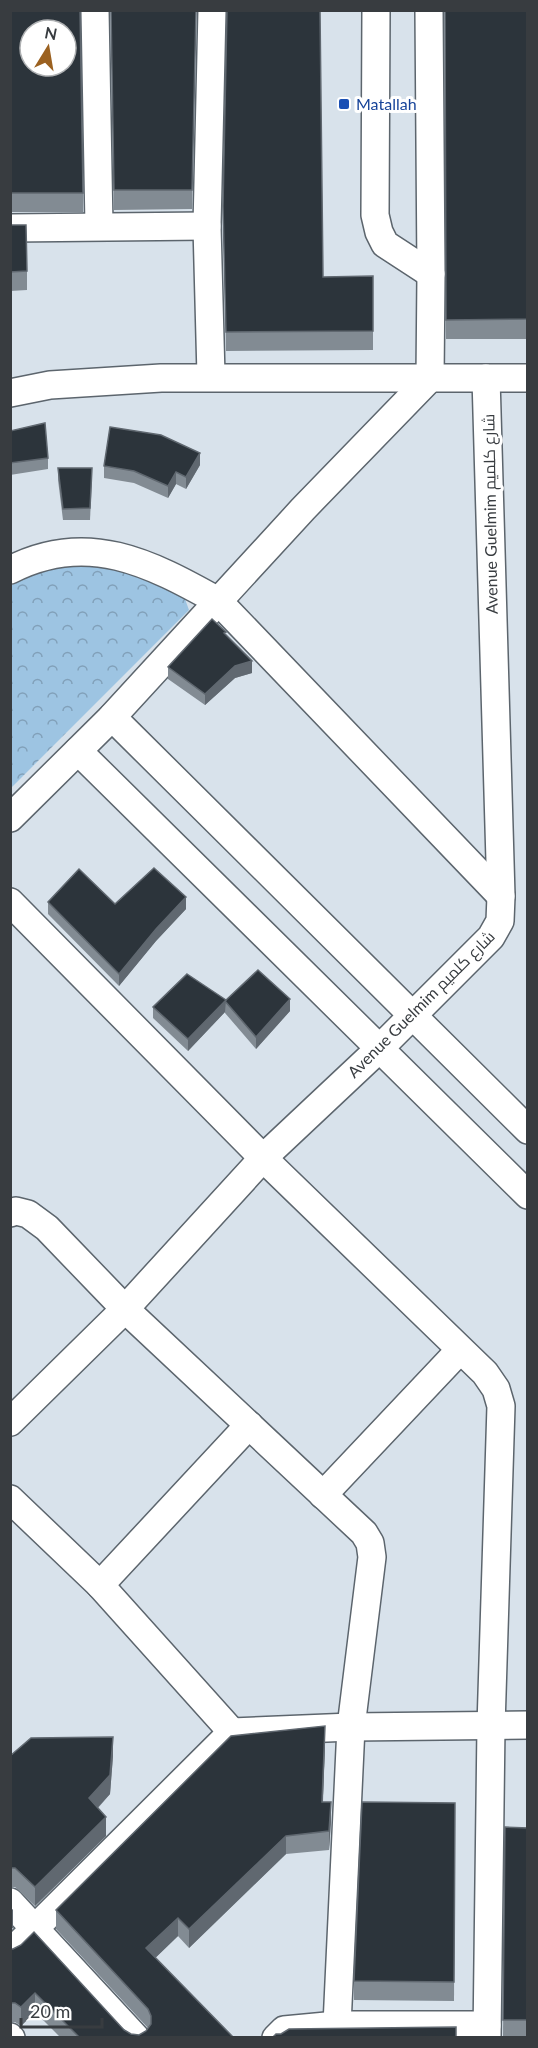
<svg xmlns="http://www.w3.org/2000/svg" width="538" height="2048" font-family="Lato,Cairo,sans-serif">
<defs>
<pattern id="park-crowns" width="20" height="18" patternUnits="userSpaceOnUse" patternTransform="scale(1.5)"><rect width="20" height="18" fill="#9dc4e2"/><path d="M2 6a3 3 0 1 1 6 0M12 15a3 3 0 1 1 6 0" fill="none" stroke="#81a0b9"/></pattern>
</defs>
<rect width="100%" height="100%" fill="#d8e2eb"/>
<polygon fill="url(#park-crowns)" points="66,558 129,562 185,599 189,610 11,788 10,586"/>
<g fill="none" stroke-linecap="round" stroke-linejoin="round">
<defs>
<g id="minor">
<polyline points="95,10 99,226"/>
<polyline points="376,10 375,215 379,232 385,244 431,274"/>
<polyline points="10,228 207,226"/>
<polyline points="211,376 207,226 212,10"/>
<polyline points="10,393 50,385 161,378 528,378"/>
<path d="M10,570C87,530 150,563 218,601L501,896"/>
<polyline points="112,717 528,1130"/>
<polyline points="78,751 528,1195"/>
<polyline points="10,818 112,717 303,509 430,378 431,274 429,10"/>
<polyline points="10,902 263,1158 485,1373 496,1389 501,1406 491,1726 487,2038"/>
<polyline points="10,1213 16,1211 28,1214 47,1228 125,1309 364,1533 370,1543 372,1557 351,1727 337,2025"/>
<polyline points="10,1422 125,1309 263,1158 379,1049 491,937 500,921 501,896 486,378"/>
<polyline points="323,1495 460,1350"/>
<polyline points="10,1499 100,1585 232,1732"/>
<polyline points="100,1585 249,1425"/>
<polyline points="10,1902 136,2038"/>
<polyline points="10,1953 232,1732 351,1727 528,1725"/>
<polyline points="10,2037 11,2038"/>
<polyline points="276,2038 284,2030 337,2025 487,2025"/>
</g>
</defs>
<use href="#minor" stroke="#5c656d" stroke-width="30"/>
<use href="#minor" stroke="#fff" stroke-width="27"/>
</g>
<g fill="#828b93">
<polygon points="10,10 83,193 83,212 10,212"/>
<polygon points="111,10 196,10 192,209 114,210"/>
<polygon points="445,10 528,10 528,339 446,339"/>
<polygon points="223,206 323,277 373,276 373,350 226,351"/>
<polygon points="10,225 27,271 27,290 10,291"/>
<polygon points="10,431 48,458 48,469 10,475"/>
<polygon points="200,465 186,489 176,484 168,498 134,483 104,478 104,466"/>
<polygon points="58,468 92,479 90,520 63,520 58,480"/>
<polygon points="226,635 252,673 235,678 205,705 168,679 168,667"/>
<polygon points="48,902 115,904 186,909 156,941 119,986 48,914"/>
<polygon points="226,1001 290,1011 256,1049 225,1013 225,1012 188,1051 153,1018 153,1007"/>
<polygon points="325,1745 323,1802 331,1821 329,1850 286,1854 189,1948 178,1936 155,1958 233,2037 60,2037 35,2012 21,2026 15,2022 10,2022 10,1949 131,2034 139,2035 146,2031 148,2028 56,1929 56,1910"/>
<polygon points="10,1756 113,1756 110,1794 98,1808 106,1836 35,1906 15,1887 10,1887"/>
<polygon points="455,1803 454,2001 354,2000 354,1981"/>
<polygon points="505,1827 528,1828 528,2036 503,2036"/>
</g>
<g fill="#606870">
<polygon points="200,453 200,465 186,489 186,477"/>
<polygon points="176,472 176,484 168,498 168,486"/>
<polygon points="252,661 252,673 235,678 205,705 205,694 235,666"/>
<polygon points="186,897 186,909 156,941 119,986 119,974 156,929"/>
<polygon points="290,999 290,1011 256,1049 256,1037"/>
<polygon points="226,1000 225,1012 188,1051 188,1039"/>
<polygon points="325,1726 325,1745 322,1821 322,1802"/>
<polygon points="113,1737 113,1756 110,1794 89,1817 89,1798"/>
<polygon points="331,1802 331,1821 329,1850 329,1831"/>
<polygon points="106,1817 106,1836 35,1906 35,1887"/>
<polygon points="286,1836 286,1854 189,1948 189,1929"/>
<polygon points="13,1909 13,1928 10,1930 10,1911"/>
<polygon points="178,1918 178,1936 146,1967 146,1948"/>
<polygon points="35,1993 35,2012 21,2026 21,2007"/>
</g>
<g fill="#2c343b" stroke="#606870" stroke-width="1.5" fill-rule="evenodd">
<path d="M10,10H80L83,193H10ZM30,30H66V66H30Z"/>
<polygon points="111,10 196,10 192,190 114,190"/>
<polygon points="227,10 320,10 323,277 373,276 373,331 226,332 223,206"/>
<polygon points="445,10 528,10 528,319 446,320"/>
<polygon points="10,225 26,225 27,271 10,272"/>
<polygon points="45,423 48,458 10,463 10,431"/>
<polygon points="110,427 161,435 200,453 186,477 176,472 168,486 134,471 104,466"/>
<polygon points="58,468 92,468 90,508 63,509"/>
<polygon points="212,619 226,632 224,633 252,661 235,666 205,694 168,667"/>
<polygon points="154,868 186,897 156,929 119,974 48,902 79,869 115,904"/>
<polygon points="258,970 290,999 256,1037 225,1001"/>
<polygon points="187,974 226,1000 188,1039 153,1007"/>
<polygon points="325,1726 322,1802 331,1802 329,1831 286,1836 189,1929 178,1918 146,1948 233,2037 79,2037 35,1993 21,2007 15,2003 10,2003 10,1949 13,1949 21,1945 34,1932 124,2030 131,2034 139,2035 146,2031 151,2024 151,2016 148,2009 56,1910 231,1736"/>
<polygon points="113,1737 110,1775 89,1798 106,1817 35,1887 15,1868 10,1868 10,1756 31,1738"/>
<polygon points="362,1802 455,1803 454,1982 354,1981"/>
<polygon points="505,1827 528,1828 528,2020 503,2020"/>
<polygon points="456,2027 456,2037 273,2037 276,2034 281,2034 289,2029"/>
</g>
<rect fill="#1a4fb4" stroke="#fff" stroke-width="2" x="338" y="98" width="12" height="12" rx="3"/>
<g text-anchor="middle" stroke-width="6" stroke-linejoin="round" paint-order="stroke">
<g font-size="16" fill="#164399" stroke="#fff" text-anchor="start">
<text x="356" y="110">Matallah</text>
</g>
<g font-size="16" fill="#383c40" stroke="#fff">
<text transform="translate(490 514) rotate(-91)" y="6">Avenue Guelmim شارع كلميم</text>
<text transform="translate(421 1004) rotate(-45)" y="6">Avenue Guelmim شارع كلميم</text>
</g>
</g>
<rect width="538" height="2048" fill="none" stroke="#383c40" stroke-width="24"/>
<g transform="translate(48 48) rotate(11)"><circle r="28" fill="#ffffff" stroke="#afb1b3" stroke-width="1.5"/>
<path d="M0-4.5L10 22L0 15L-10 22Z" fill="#9b6120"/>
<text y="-9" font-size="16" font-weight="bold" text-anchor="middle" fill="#383c40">N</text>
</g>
<path d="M21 2018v9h81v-9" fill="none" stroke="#383c40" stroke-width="3"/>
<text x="30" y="2018" font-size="18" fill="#383c40" stroke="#ffffff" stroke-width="4.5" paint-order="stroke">20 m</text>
</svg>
